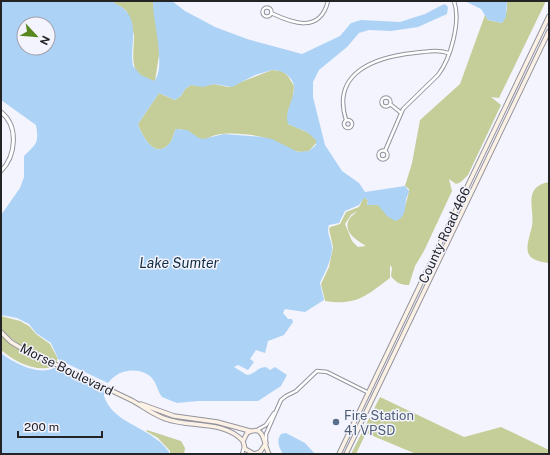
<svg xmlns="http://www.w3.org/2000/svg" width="550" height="455" viewBox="0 0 550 455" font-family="'Public Sans',sans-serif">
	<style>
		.green { fill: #c5ce98; fill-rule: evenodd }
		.water { fill: #acd2f5; fill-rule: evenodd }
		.pier { fill: #f4f4ff }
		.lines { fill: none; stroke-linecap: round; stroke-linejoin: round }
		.minor-casing { stroke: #94949e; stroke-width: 4.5 }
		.tertiary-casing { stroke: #94949e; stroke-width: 5 }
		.secondary-casing { stroke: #94949e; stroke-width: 5.5 }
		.minor { stroke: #fff; stroke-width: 2.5 }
		.tertiary { stroke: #fff; stroke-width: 3 }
		.secondary { stroke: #fcf1e5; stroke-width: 3.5 }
		.service-dot { fill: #5c6f8a; stroke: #f4f4ff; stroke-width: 1.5 }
		.labels { text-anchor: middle; stroke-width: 3; stroke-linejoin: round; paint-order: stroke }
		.street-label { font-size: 13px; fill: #242427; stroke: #f4f4ff }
		.service-label { font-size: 13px; fill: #4e5e75; stroke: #f4f4ff; text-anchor: start }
		.water-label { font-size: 14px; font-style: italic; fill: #102d44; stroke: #f4f4ff }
	</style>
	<rect width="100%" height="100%" fill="#f4f4ff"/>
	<path class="green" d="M112,1h41l7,48 -5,32c-28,-3 -21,-26 -21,-45 -1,-8 -4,-16 -7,-24 -3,-5 -11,-7 -15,-11z
		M507,1h39l-47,97 -8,-1 10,8 -33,70 -7,7 -5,2 -7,-5 3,12 -28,60 -9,15 -6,19c-8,0 -13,-2 -18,-9l1,-8 -2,-3v13c-24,18 -34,28 -65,23l-4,-17 8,-17 4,-20 -4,-18 1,-2 10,-3 6,-12 13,-5 5,-10 4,3 -1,5 7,-1 6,2 1,3 22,3c2,-4 6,-19 6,-23l-4,-3 7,-23 8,-43 40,-36 25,-69 3,5 14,3 5,-13zM357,211c-2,3 -6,5 -7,7 -9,14 8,23 16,28l-8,1 -6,-6 -7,-17 6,-9z
		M272,70l10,1 6,5 6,10 -1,12 -5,13v13l19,8 7,5 3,5 -8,9c-17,5 -31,-11 -47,-14 -13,-3 -33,-5 -46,-2 -5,1 -10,5 -15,4 -10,-2 -9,-9 -25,-10 -3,5 -3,11 -7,15 -14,16 -27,-8 -31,-20l21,-31 16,7 6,-4 4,-7 6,-4 14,1 9,-2 14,3z
		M549,182v81c-29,-3 -22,-16 -17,-37 3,-17 -10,-39 17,-44z
		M1,316l19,5 9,5 7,8 14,10 8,15 -2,4c-21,-9 -39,-18 -55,-33z
		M1,334l9,9 45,23 -1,1c-20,5 -39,-5 -53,-17z
		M380,397l84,40 37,-10 48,23v4h-133l-50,-21 -10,21h-5z
		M147,430l34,11 4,7 -1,6h-14v-3l-12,-13 -12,-7z"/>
	<path class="water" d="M1,1h111c4,4 10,5 13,9 15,15 4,38 8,56l8,9 13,6c13,-13 -2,-62 -1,-80h19l13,10 30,16 32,12 55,15 38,-18 11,-13 10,-3 39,2 25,-8 17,-9 3,-1 3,3 -1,7 -29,13 -27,4 -22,-1 -10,3 -12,14 -28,23 -6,12v15l12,48 17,26 17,12 6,9 40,-6 4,5c0,3 -3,6 -3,9 -1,8 0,18 -11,21l-8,-5 -9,-11h-11l1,-5 -4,-2 -5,7 -14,6 -6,12 -10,2c-3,7 2,14 3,22 0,13 -7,25 -12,36l4,17 -19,12 -20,-3 -2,4 5,6h4l1,3 -9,13 -16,6 -3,12 -9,-3 -6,9 4,3 -6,8 -10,-5 -4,2 13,8c8,-1 11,-8 19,-8l4,3 5,-3 12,8 -6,11 -23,15h-60l-21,2 -15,-6c-5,-6 -5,-15 -12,-21 -18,-13 -45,-2 -46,20 8,24 35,29 52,43 5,3 9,8 13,13l-1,2h-167v-101c14,11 45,27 59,10l-9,-20 -15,-10 -7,-9 -12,-6 -16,-3v-100l19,-27 4,-11v-21c13,-13 15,-13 12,-31l-35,-25zM24,24h24v24h-24zM272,70c6,0 9,1 14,4 20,15 -4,33 2,50l19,8 9,8v5l-7,6 -11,1 -26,-13 -10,-2 -38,-3 -21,5 -4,-1 -12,-8 -11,-1c-3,5 -3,11 -7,15 -14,16 -27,-8 -31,-20l21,-31 16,7 6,-4 4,-7 6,-4 12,2 11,-3 18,3 23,-12z
		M465,1h42l-1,16 -4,6 -14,-3 -7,-11z
		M286,433l19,10 10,11h-32c-4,-6 -7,-13 -2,-20z"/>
	<path class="pier" d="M57,359l53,25 -4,7 -53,-24 5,-4z"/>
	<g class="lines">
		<g class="minor-casing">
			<path id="minor" d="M262.5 12a4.5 4.5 0 1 1 9 0a4.5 4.5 0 1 1-9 0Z
				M271,13c21,10 49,21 57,-12
				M381.5 102a4.5 4.5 0 1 1 9 0a4.5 4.5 0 1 1-9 0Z
				M390,104l10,8
				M344 124a4 4 0 1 1 8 0a4 4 0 1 1-8 0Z
				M346,120c-15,-48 30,-63 68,-67 12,-1 23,-4 34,0
				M378.5 155a4.5 4.5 0 1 1 9 0a4.5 4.5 0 1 1-9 0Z
				M385,151l18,-42 35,-34c13,-17 23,-54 16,-74
				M257,430l9,-5 8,-12
				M266,441v-7l15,-34 5,-4 10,-5 21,-20 10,1 42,21
				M242,454l2,-7"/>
		</g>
		<g class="tertiary-casing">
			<path id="tertiary" d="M1,112c18,14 15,44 0,59"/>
		</g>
		<g class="secondary-casing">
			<path id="secondary" d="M1,332l10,10 15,9c36,16 70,32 105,49 12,6 22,15 35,19 24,9 58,1 77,22
				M141,404l33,12 43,6 33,9
				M266,443l-6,9 -6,2 -9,-5 -2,-8 4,-8c19,-10 16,12 22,21
				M339,454l210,-438
				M346,454l203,-423"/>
		</g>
		<use href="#minor" class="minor"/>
		<use href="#tertiary" class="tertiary"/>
		<use href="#secondary" class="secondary"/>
	</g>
	<circle class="service-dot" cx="336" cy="422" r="4"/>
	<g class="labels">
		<g class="street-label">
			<text transform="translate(444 235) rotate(-65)" y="5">County Road 466</text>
			<text transform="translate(67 369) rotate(26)" y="5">Morse Boulevard</text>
		</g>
		<g class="service-label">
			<text x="344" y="420">Fire Station<tspan x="344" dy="15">41 VPSD</tspan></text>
		</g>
		<g class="water-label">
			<text x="179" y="268">Lake Sumter</text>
		</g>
	</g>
	<rect width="550" height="455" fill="none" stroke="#242427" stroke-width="4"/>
	<g transform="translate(36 36) rotate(116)"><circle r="19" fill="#f4f4ff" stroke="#a1a1a9"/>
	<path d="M0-3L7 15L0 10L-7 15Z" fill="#56881f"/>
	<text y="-6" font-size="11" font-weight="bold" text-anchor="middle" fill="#242427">N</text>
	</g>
	<path d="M18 431v6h84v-6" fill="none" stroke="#242427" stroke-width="2"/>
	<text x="24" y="431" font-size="12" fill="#242427" stroke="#f4f4ff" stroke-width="3" paint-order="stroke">200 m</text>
</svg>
